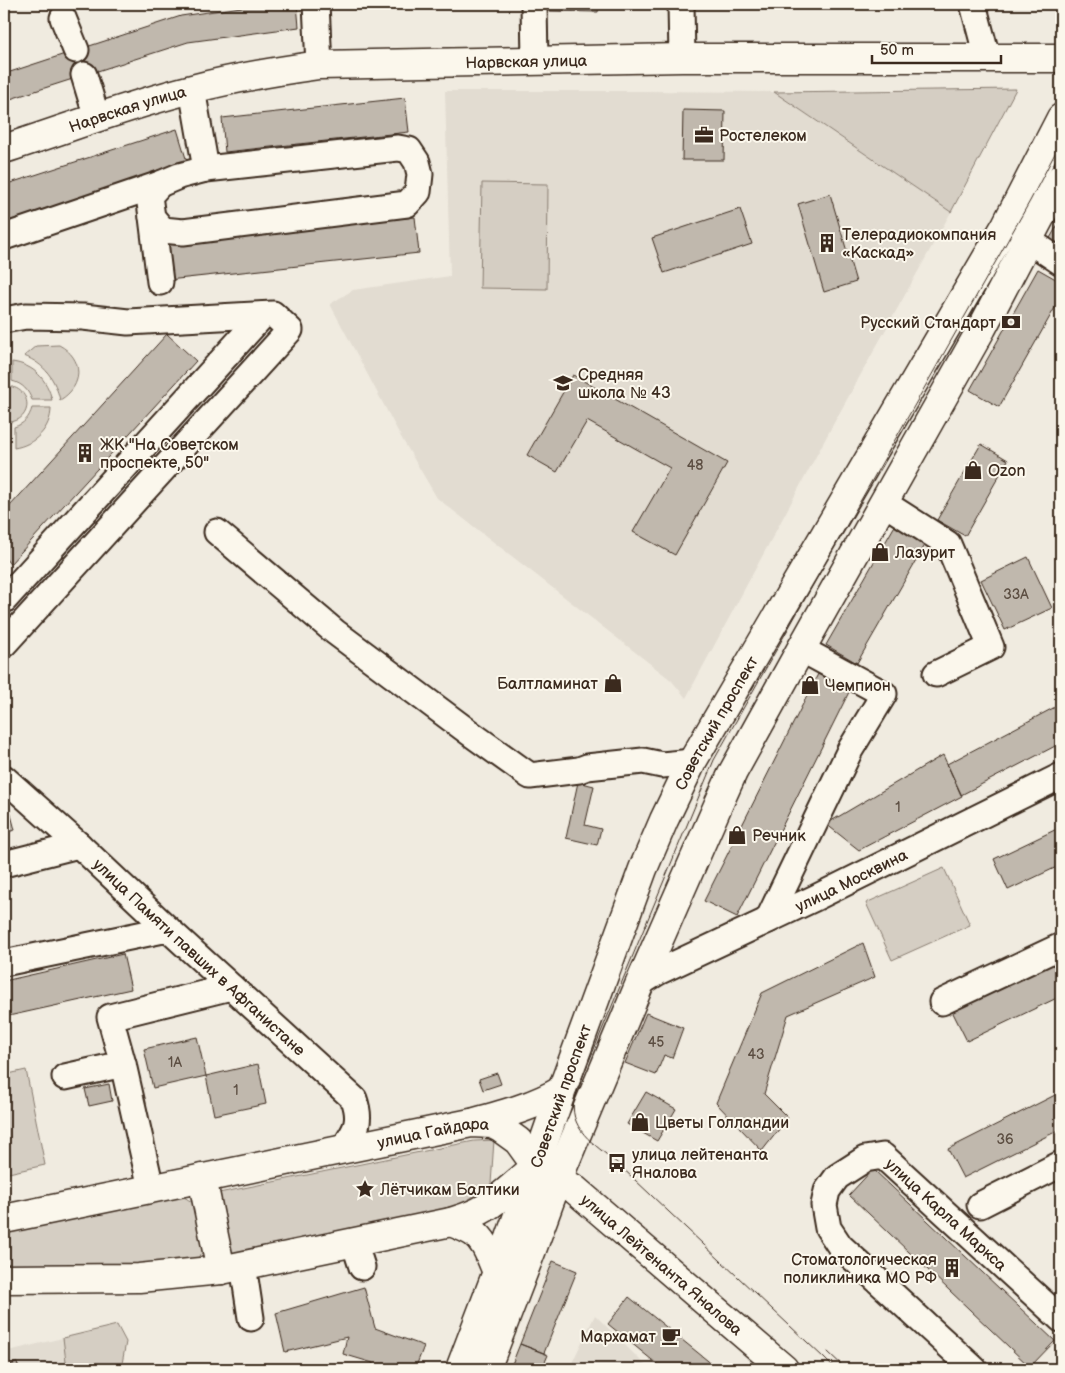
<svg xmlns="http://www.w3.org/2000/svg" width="1065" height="1373" viewBox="0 0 1065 1373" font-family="'Balsamiq Sans',sans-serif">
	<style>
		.built { fill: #e2dcd1 }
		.green { fill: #d5cec3; stroke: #887c70 }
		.building { fill: #c0b8ad; stroke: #3b2a1e }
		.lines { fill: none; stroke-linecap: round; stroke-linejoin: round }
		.minor-casing { stroke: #3b2a1e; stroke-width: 29 }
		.major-casing { stroke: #3b2a1e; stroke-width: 31 }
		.minor { stroke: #fbf7ec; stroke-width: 25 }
		.major { stroke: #fbf7ec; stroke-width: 28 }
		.tram { stroke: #3b2a1e; stroke-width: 1 }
		.labels { text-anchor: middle; stroke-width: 4; stroke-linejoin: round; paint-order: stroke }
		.number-label { font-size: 14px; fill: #5c4e42 }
		.street-label { font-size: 16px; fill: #3b2a1e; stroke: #fbf7ec }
		.poi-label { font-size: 16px; fill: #3b2a1e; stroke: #fbf7ec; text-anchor: start }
	</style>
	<rect width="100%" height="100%" fill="#f0ebe0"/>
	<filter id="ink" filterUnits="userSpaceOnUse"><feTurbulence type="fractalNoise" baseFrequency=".02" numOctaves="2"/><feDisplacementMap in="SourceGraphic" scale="10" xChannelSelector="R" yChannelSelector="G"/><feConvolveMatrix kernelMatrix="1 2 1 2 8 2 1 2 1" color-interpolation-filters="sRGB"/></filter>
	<g filter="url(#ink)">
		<path class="built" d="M445,91h195l134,1 177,120 -116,209 -149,277 -15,-18 -234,-182 -36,-61 -71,-133 23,-14 97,-14z
			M595,1315l54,54h-80z
			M117,1325l4,44h-117v-17z"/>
		<path class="green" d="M1016,89l-65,123 -177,-120z
			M482,183l66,1 -1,105 -67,-1z
			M59,345c25,13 25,41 1,55 -5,-21 -15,-36 -36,-44l12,-10z
			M12,362c22,3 35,17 40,38h-20c-4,-10 -9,-16 -20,-19z
			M7,386c28,2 26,39 -3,36v-35z
			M32,408h19c0,21 -17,37 -37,40v-21c10,-3 15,-9 18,-19z
			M944,868l26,57 -78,35 -26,-57z
			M26,1070l19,95 -41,9v-99z
			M494,1140l-3,44 -45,31 -218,41 -14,-62 260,-53z
			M181,1195l14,9 10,41 -2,7 -9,10 -190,7v-38z
			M117,1325l9,17 -5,27h-54l-4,-31z"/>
		<path class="building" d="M261,4h36l2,23 -111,15 -184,59v-27l177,-58z
			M547,4h52l-1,8 -51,-1z
			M405,98l4,34 -184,20 -3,-34z
			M683,110l42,1 -1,49h-42z
			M177,129l11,36 -184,59v-39z
			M830,194l26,88 -32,10 -26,-88z
			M740,209l12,35 -88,29 -12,-35z
			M415,217l4,36 -251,27 -4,-37z
			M1061,219v28l-12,-7z
			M1038,269l23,13v15l-62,110 -29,-17z
			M167,334l29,27 -186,203 -6,-7v-58l6,7z
			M573,375l154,88 -52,92 -42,-23 37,-64 -83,-47 -30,51 -30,-17z
			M981,444l27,16 -43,76 -28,-16z
			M897,522l31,18 -71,123 -31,-18z
			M1028,557l24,51 -47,22 -24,-50z
			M1061,668v75l-100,52 -14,-31 112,-59z
			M818,674l32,16 -113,227 -33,-16z
			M943,755l19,41 -103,54 -33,-26z
			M578,782l16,4 -9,39 16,4 -4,16 -31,-7z
			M4,796h2l9,34 -11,3z
			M1061,827v38l-53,25 -14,-31z
			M863,943l12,34 -87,38 -24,79 24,24 -26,33 -46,-48 46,-110z
			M123,954l8,35 -127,28v-36z
			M1061,954v42l-94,45 -17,-34z
			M646,1013l37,15 -11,30 -8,-3 -8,20 -31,-12z
			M197,1037l9,39 -53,12 -9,-39z
			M258,1064l8,40 -52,11 -8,-39z
			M497,1073l4,11 -18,6 -4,-11z
			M109,1084l3,17 -23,5 -4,-17z
			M646,1092l30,17 -19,32 -30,-17z
			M1061,1092v37l-98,49 -15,-29z
			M873,1169l182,172 -25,26 -181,-172z
			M553,1261l24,10 -33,82 -24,-9z
			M364,1287l11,41 49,18 -9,23h-44l2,-6 -30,-9 4,-17 -62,15 -9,-39z
			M629,1297l89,72h-55l-55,-45z
			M520,1344l28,11 -6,14h-32z
			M17,1363l2,6h-15v-3z"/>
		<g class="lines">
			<g class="minor-casing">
				<g id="minor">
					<path d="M316,4l3,61"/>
					<path d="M534,4l1,57"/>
					<path d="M681,4l1,54"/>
					<path d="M973,4l14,53"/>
					<path d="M63,18l13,32"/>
					<path d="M84,75l13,43"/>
					<path d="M192,89l14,80"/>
					<path d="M398,148l11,2 8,12 3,12 -2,18 -11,12 -224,28 -20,-2 -11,-13 -3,-21 11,-12 19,-8 27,-7z"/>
					<path d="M152,217l8,65"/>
					<path d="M4,237l156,-53"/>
					<path d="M1028,240l33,22"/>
					<path d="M4,320l22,-4 57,1 45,5 145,-8 17,16 -286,314"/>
					<path d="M884,503l64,41 43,103 -55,27"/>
					<path d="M217,532l118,100 135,101 60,43 49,-6 8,-3 56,-6 19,4 30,-3"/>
					<path d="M4,600l259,-285"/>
					<path id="s1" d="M4,778l75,67 89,84 186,170c8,23 2,31 -11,50"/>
					<path d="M4,864l75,-19"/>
					<path d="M768,920l82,-170 34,-56 -83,-45"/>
					<path d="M4,963l164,-34"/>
					<path id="s2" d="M640,983l18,-11 157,-74 246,-122"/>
					<path d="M942,1002l119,-56"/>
					<path d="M123,1064l-13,-47 121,-30"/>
					<path d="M65,1077l58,-13 28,124"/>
					<path d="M980,1205l81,-41"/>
					<path d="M354,1242l8,25"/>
					<path d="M243,1265l8,53"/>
					<path id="s3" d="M974,1369l-134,-123 -12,-18 -4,-23 3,-14 10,-14 28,-18 18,-3 178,163"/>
				</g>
			</g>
			<g class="major-casing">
				<g id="major">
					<path id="s4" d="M4,149c62,-20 124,-44 188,-60 42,-11 84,-18 127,-24l363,-7h379"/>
					<path d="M475,1122c30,-8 60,-16 87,-32"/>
					<path d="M202,1178l19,92"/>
					<path id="s5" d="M4,1219l467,-96 21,1 8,4 18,13 18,25 37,22 211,181"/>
					<path d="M451,1222c7,3 15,6 22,10 13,9 18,27 24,40"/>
					<path d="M4,1279l135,-1 82,-8 230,-48c12,-4 23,-7 34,-14 18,-12 34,-27 50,-41"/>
					<path id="s6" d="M460,1369l50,-131 52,-148 81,-221 21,-49 28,-58 314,-537 55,-107"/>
					<path d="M486,1369l47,-122 25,-68 82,-196 79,-180 14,-31 68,-123 181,-321 79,-150"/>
				</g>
			</g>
			<use href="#minor" class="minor"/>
			<use href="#major" class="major"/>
			<path class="tram" d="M828,1352l18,17
				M835,1369l-11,-11 -207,-195c-22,-19 -51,-34 -42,-68l139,-335 316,-559 31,-59"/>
		</g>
	</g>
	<defs>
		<g id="office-bare" transform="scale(1.5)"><path d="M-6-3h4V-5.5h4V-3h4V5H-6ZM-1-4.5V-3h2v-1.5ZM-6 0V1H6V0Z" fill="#3b2a1e" stroke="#fbf7ec" stroke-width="2.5" paint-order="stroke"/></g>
		<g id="building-bare" transform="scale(1.5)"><path d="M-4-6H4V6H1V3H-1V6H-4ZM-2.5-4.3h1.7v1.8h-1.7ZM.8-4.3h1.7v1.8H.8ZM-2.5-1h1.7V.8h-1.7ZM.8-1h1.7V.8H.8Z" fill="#3b2a1e" stroke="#fbf7ec" stroke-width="2.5" paint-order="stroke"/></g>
		<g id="bank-bare" transform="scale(1.5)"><path d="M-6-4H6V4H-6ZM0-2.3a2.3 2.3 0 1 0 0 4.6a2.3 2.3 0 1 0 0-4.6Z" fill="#3b2a1e" stroke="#fbf7ec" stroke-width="2.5" paint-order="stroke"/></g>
		<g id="school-bare" transform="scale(1.5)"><path d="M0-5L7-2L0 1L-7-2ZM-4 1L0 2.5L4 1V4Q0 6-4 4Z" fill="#3b2a1e" stroke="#fbf7ec" stroke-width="2.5" paint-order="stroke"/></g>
		<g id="shop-bare" transform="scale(1.5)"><path d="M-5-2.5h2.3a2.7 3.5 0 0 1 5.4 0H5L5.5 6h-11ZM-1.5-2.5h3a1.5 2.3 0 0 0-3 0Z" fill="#3b2a1e" stroke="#fbf7ec" stroke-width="2.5" paint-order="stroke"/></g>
		<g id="bus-bare" transform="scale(1.5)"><path d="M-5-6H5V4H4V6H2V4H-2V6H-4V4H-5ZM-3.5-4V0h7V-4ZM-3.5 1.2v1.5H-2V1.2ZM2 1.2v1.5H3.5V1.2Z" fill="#3b2a1e" stroke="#fbf7ec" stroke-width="2.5" paint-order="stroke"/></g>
		<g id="sight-bare" transform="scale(1.5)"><path d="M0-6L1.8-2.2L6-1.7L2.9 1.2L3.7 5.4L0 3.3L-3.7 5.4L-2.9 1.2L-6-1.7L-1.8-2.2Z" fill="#3b2a1e" stroke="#fbf7ec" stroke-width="2.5" paint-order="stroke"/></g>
		<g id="cafe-bare" transform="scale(1.5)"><path d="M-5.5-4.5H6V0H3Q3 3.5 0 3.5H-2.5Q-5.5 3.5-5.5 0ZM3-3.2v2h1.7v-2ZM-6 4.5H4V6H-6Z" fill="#3b2a1e" stroke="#fbf7ec" stroke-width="2.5" paint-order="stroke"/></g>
	</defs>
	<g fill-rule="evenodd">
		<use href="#office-bare" x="704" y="135"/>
		<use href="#building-bare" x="827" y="243"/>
		<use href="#bank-bare" x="1011" y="322"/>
		<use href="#school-bare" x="563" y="383"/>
		<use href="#building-bare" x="85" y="453"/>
		<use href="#shop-bare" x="973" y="470"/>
		<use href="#shop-bare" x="880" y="552"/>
		<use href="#shop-bare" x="613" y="683"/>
		<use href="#shop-bare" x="810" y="685"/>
		<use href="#shop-bare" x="737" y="835"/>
		<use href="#shop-bare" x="640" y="1122"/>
		<use href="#bus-bare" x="617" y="1163"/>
		<use href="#sight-bare" x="365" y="1189"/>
		<use href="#building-bare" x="952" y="1268"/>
		<use href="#cafe-bare" x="671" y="1336"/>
	</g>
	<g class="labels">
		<g class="number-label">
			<text x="695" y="470">48</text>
			<text x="1016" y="599">33А</text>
			<text x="898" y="812">1</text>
			<text x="656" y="1047">45</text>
			<text x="756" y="1059">43</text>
			<text x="175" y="1067">1А</text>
			<text x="236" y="1095">1</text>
			<text x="1005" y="1144">36</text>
		</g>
		<g class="street-label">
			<text dy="6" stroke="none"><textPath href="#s4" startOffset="534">Нарвская улица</textPath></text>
			<text dy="6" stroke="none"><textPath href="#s4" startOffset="130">Нарвская улица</textPath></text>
			<text dy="6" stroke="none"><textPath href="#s6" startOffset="696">Советский проспект</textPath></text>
			<text dy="6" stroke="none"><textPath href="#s2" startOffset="235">улица Москвина</textPath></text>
			<text dy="6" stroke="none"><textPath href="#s1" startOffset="265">улица Памяти павших в Афганистане</textPath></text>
			<text dy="6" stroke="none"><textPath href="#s6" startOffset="291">Советский проспект</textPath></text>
			<text dy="6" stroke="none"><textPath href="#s5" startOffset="438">улица Гайдара</textPath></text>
			<text dy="6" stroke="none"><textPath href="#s3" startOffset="396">улица Карла Маркса</textPath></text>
			<text dy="6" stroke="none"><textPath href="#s5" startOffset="720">улица Лейтенанта Яналова</textPath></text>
		</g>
		<g class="poi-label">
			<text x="719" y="141">Ростелеком</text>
			<text x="842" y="240">Телерадиокомпания<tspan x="842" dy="18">«Каскад»</tspan></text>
			<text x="996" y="328" text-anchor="end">Русский Стандарт</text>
			<text x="578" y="380">Средняя<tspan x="578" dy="18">школа № 43</tspan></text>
			<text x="100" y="450">ЖК "На Советском<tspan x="100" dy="18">проспекте, 50"</tspan></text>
			<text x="988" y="476">Ozon</text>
			<text x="895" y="558">Лазурит</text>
			<text x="598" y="689" text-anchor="end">Балтламинат</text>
			<text x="825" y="691">Чемпион</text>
			<text x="752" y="841">Речник</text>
			<text x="655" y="1128">Цветы Голландии</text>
			<text x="632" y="1160">улица лейтенанта<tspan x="632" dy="18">Яналова</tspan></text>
			<text x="380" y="1195">Лётчикам Балтики</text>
			<text x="937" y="1265" text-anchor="end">Стоматологическая<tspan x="937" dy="18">поликлиника МО РФ</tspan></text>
			<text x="656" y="1342" text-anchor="end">Мархамат</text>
		</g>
	</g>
	<rect width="1065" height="1373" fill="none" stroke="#fbf7ec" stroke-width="20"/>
	<rect x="10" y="10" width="1045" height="1353" fill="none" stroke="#3b2a1e" stroke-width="2" filter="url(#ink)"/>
	<path d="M872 55v8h129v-8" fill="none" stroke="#3b2a1e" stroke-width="2.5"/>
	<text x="880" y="55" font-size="15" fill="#3b2a1e" stroke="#fbf7ec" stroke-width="4" paint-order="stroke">50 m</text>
</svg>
